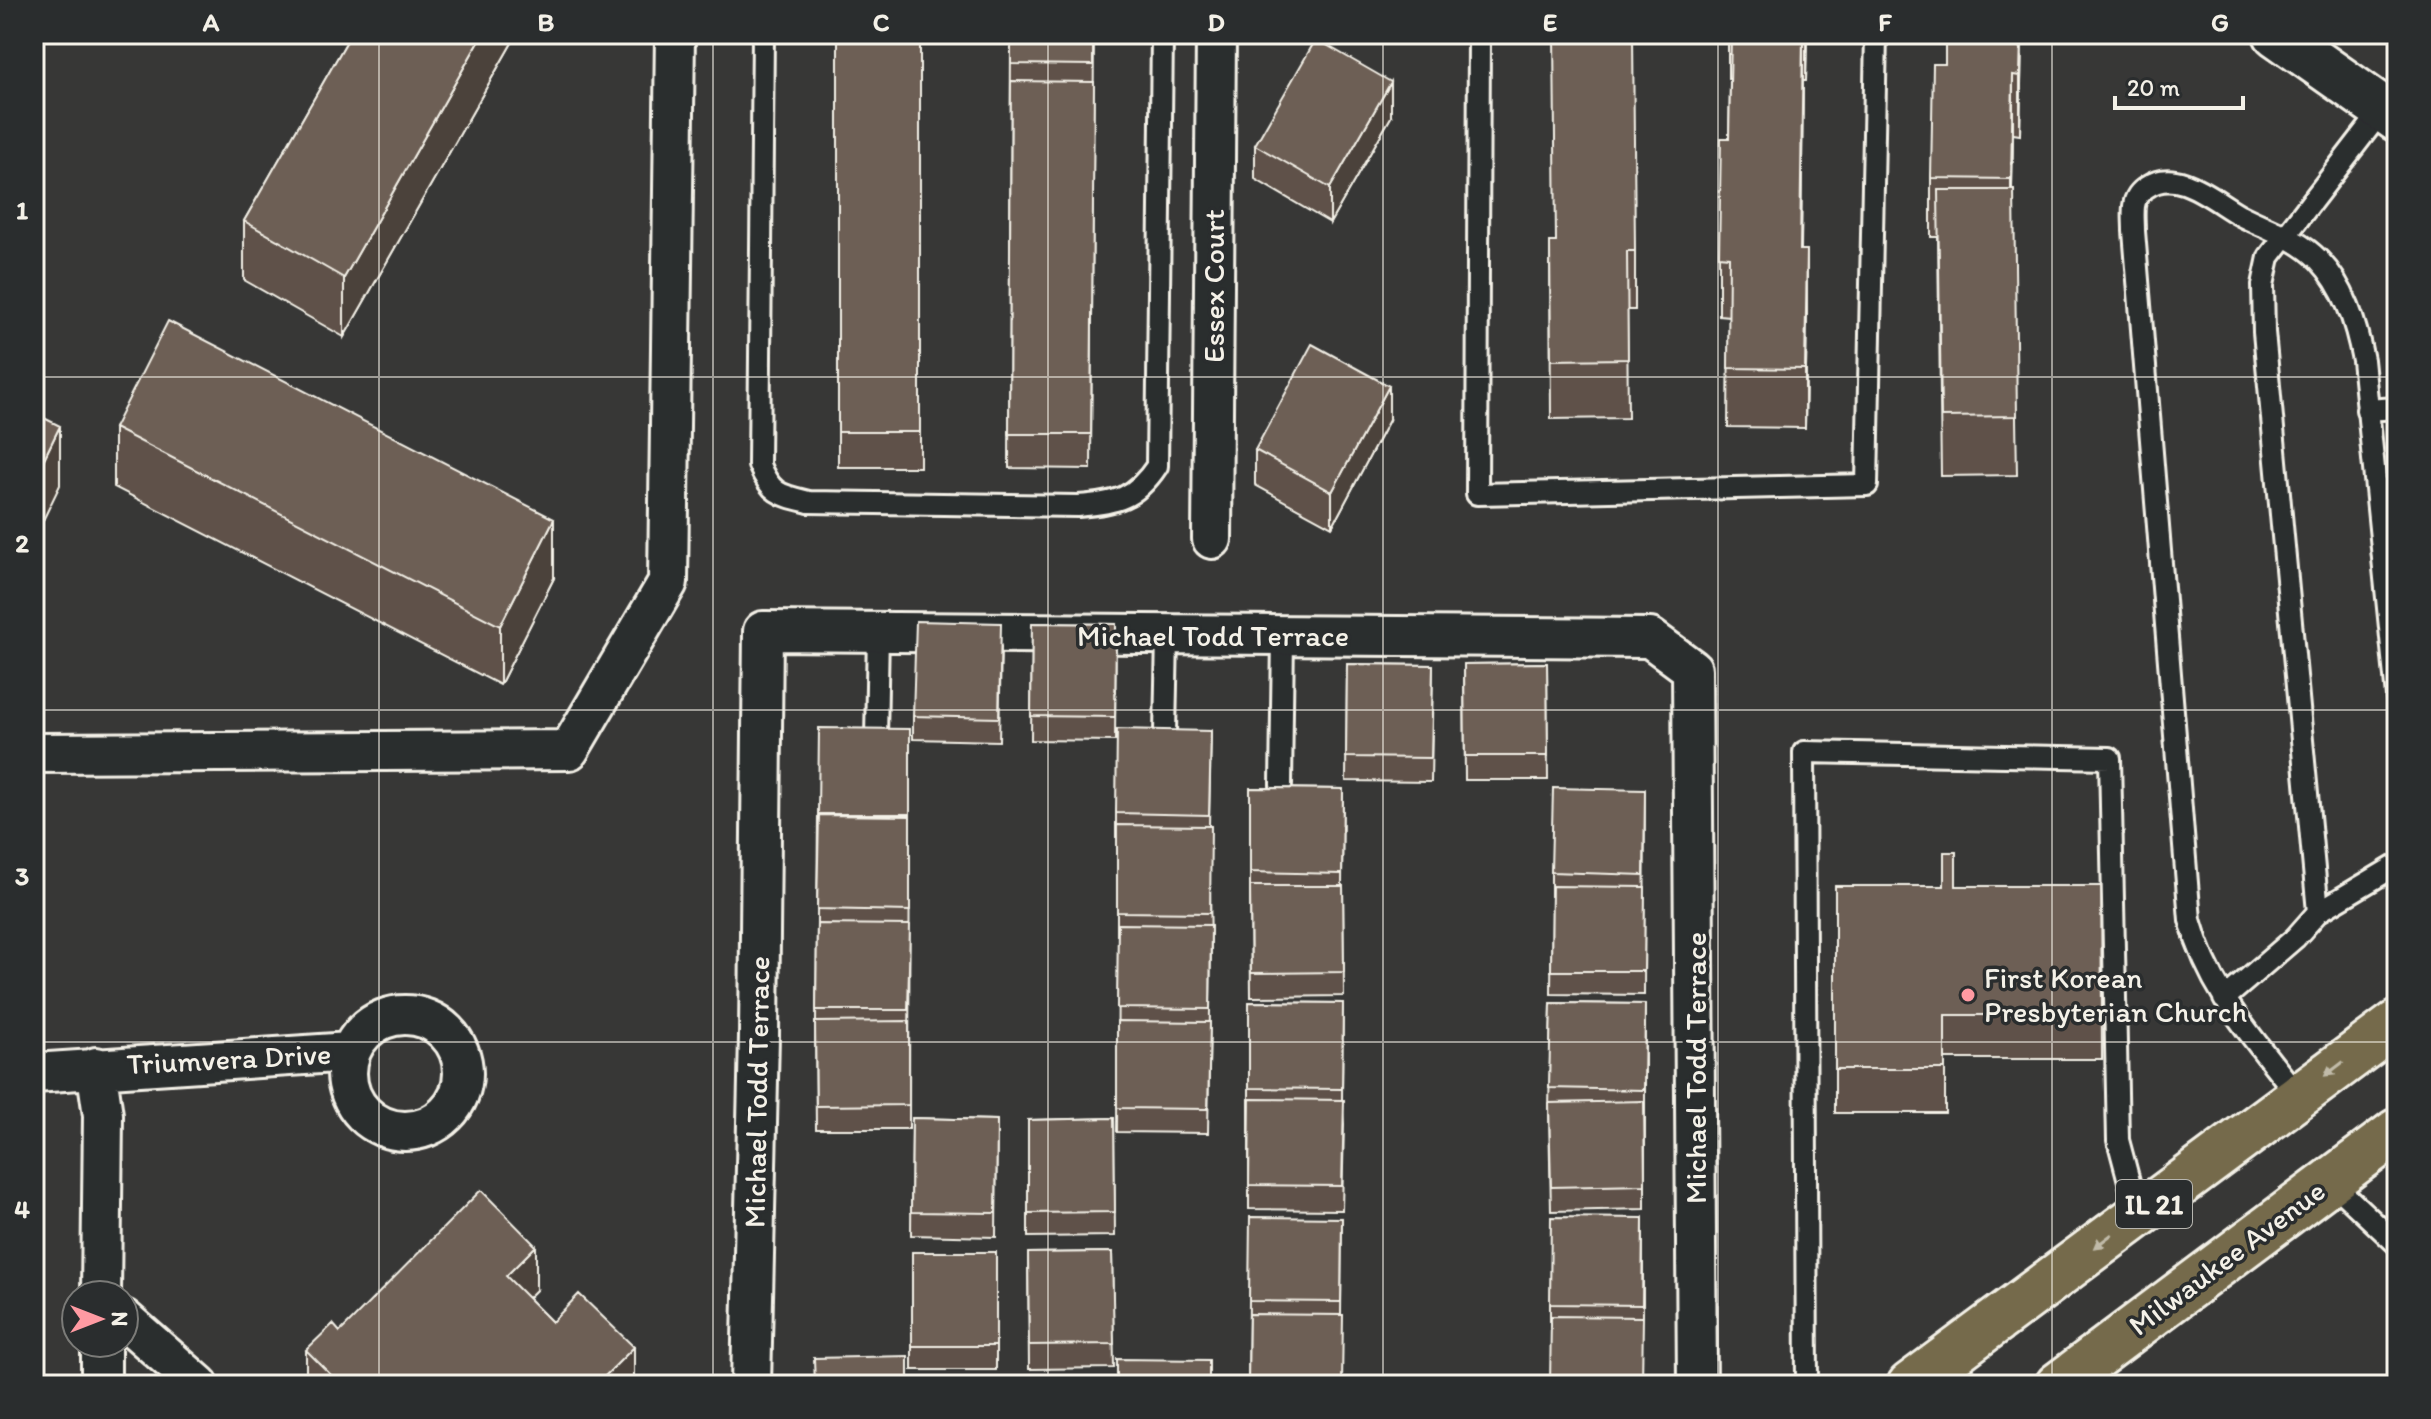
<svg xmlns="http://www.w3.org/2000/svg" width="2431" height="1419" viewBox="0 0 2431 1419" font-family="Itim,sans-serif">
	<style>
		.lines { fill: none; stroke-linecap: round; stroke-linejoin: round }
		.service-casing { stroke: #f4f1e8; stroke-width: 26 }
		.minor-casing { stroke: #f4f1e8; stroke-width: 44 }
		.secondary-casing { stroke: #f4f1e8; stroke-width: 50 }
		.primary-casing { stroke: #f4f1e8; stroke-width: 50 }
		.service { stroke: #2a2d2e; stroke-width: 20 }
		.minor { stroke: #2a2d2e; stroke-width: 38 }
		.secondary { stroke: #2a2d2e; stroke-width: 44 }
		.primary { stroke: #746b4b; stroke-width: 44 }
		.wall { fill: #5e5148; stroke: #f4f1e8; stroke-width: 2 }
		.shaded-wall { fill: #4c423b; stroke: #f4f1e8; stroke-width: 2 }
		.building { fill: #6d5e54; stroke: #f4f1e8; stroke-width: 2 }
		.oneway { fill: #c1bba9 }
		.grid { fill: none; stroke: #f4f1e8; stroke-width: 2; stroke-opacity: 0.55 }
		.poi-dot { fill: #ff9aa2; stroke: #2a2d2e; stroke-width: 3 }
		.labels { text-anchor: middle; stroke-width: 7; stroke-linejoin: round; paint-order: stroke }
		.shield { fill: #2a2d2e; stroke: #b7b6b0; stroke-width: 2 }
		.shield-label { font-size: 28px; font-weight: bold; fill: #f4f1e8 }
		.street-label { font-size: 30px; fill: #f4f1e8; stroke: #2a2d2e }
		.poi-label { font-size: 30px; fill: #f4f1e8; stroke: #2a2d2e; text-anchor: start }
		.neatline { fill: none; stroke: #f4f1e8; stroke-width: 3 }
		.grid-label { font-size: 26px; text-anchor: middle; font-weight: bold; fill: #f4f1e8 }
	</style>
	<rect width="100%" height="100%" fill="#373736"/>
	<filter id="ink" filterUnits="userSpaceOnUse"><feTurbulence type="fractalNoise" baseFrequency=".0125" numOctaves="2"/><feDisplacementMap in="SourceGraphic" scale="16" xChannelSelector="R" yChannelSelector="G"/><feConvolveMatrix kernelMatrix="1 2 1 2 8 2 1 2 1" color-interpolation-filters="sRGB"/></filter>
	<g filter="url(#ink)">
		<g class="lines">
			<g class="service-casing">
				<path id="service" d="M763,34l-4,431c12,29 21,30 50,37l269,4c38,-3 57,-7 79,-40l5,-432
					M1479,34l-2,460 390,-9 9,-451
					M2383,109l-114,148 -6,28 1,47 54,580 79,-47
					M2367,410l30,-2
					M1165,733l2,-97
					M876,738l2,-106
					M1281,785l2,-149
					M2224,999l71,-61 23,-26
					M2298,1096c-45,-59 -88,-103 -108,-176l-56,-689c0,-8 -1,-17 0,-25 1,-8 6,-15 13,-19 30,-21 66,13 93,28 27,14 58,23 79,45 26,27 37,64 44,100l34,337
					M2330,1181l67,63
					M1807,1385l-3,-633 306,6 8,382 20,75"/>
			</g>
			<g class="minor-casing">
				<path id="minor" d="M1212,539l4,-505
					M34,753l535,-3 99,-168 7,-548
					M347 1073a58 58 0 1 1 116 0a58 58 0 1 1-116 0Z
					M96,1067l7,48 -2,180
					M34,1073l316,-21
					M124,1319l75,66
					M101,1343v42
					M751,1385l8,-349 4,-405 887,7 42,31 5,716"/>
			</g>
			<g class="secondary-casing">
				<path id="secondary" d="M2276,34l121,85"/>
			</g>
			<g class="primary-casing">
				<path id="primary" d="M1910,1385l487,-362
					M2058,1385l339,-254"/>
			</g>
			<use href="#service" class="service"/>
			<use href="#minor" class="minor"/>
			<use href="#secondary" class="secondary"/>
			<use href="#primary" class="primary"/>
		</g>
		<path class="wall" d="M351,34h166l-173,303 -100,-57v-59z
			M838,34h82v433h-82z
			M1011,34h83l-3,435 -82,-1z
			M1728,34h79l-1,47h-3l-2,169 6,59 -2,119 -77,-1 1,-111 -10,-1v-59l10,-118 1,-59h-2z
			M2022,34l-2,101 -7,-1 -1,56 5,285 -76,1 -3,-239h-7v-59l14,-114z
			M1391,117l-61,106 -75,-44v-34z
			M1550,242l85,9v59h-8l1,108 -77,1z
			M1389,420l-57,107 -77,-42v-35z
			M114,428l440,150 -54,107 -386,-198z
			M1032,623l84,1 -1,117 -84,-1z
			M1001,647l-2,94 -86,-2v-23z
			M1547,663l1,117h-83l-1,-116z
			M1347,664l86,1 -2,117 -85,-1z
			M910,729l-1,400h-93l-1,-107h1l2,-208z
			M1211,731l-2,95 2,123 -3,184 -91,-1 1,-197h-1v-98h-1v-24z
			M1250,788l93,1 -1,97h1l1,110 -93,1 -1,-101z
			M1645,790l-1,205 -93,-1 1,-98h-1v-24z
			M1835,886h266l1,173h-157v54h-110z
			M1249,1002l94,1 -1,97 2,24 -2,86 -93,-1z
			M1551,1003l94,1v205l-94,2 -2,-99z
			M912,1118l85,2 -1,117 -85,-2z
			M1114,1118l1,118 -87,1v-117z
			M1342,1218l-1,97 -93,70 1,-84z
			M1643,1218v99l-93,11v-24z
			M912,1252h84v118h-84z
			M1112,1252l2,116 -85,1 -1,-116z
			M536,1290l-8,8 24,24 82,63h-328v-35l34,-18z"/>
		<path class="shaded-wall" d="M483,34h34l-173,303v-59z
			M1803,34v54l-3,221v-59z
			M1806,34h1l-1,47z
			M2021,34h1l-2,101v-59z
			M2013,75v59l-2,104v-59z
			M1391,82v35l-61,106v-35z
			M1807,250v59l-2,119v-59z
			M1389,386v34l-57,107v-35z
			M60,426v59l-26,54v-60z
			M554,519v59l-54,107v-59z
			M536,1246v44l-30,30v-44z
			M634,1347v38h-38z"/>
		<path class="building" d="M351,34h132l-139,244 -100,-57z
			M838,34h82v398h-82z
			M1011,34h82v31l-82,-1z
			M1554,34h79l2,217h-8l1,108 -77,1 -1,-118h6z
			M1731,34h72l-3,216h7l-2,119 -77,-1 1,-111 -10,-1 2,-118h8z
			M1945,34h76l-1,42 -7,-1 -2,104 -80,-1 2,-114h12z
			M1316,39l75,43 -61,106 -75,-43z
			M1011,81l83,1 -3,352h-82z
			M1938,190h76l3,226 -76,1z
			M168,321l386,198 -54,107 -386,-198z
			M1312,344l77,42 -57,106 -77,-42z
			M34,413l26,13 -26,53z
			M916,621l85,2 -2,95 -86,-2z
			M1032,623l84,1 -1,93 -84,-1z
			M1547,663l1,93h-83l-1,-92z
			M1347,664l86,1 -2,93 -85,-1z
			M819,728l91,1v85h-92z
			M1117,729l94,2 -2,84 -93,-2z
			M1250,788l93,1 -1,85 -92,-2z
			M1553,788l92,2 -1,85 -93,-3z
			M819,815l91,1v95l-93,-2z
			M1117,825l94,1 -1,87 -93,-1z
			M1944,852h12v34h145l1,129h-157v54h-110v-183h109z
			M1250,886h93l1,86 -93,1z
			M1552,886l93,1 -1,84h-93z
			M817,924l93,1 -2,85h-92z
			M1118,924l93,1 -1,84 -93,-1z
			M1249,1002l94,1 -1,86 -93,-1z
			M1551,1003l94,1 -1,86 -95,-2z
			M909,1021v84l-93,1 -1,-84z
			M1117,1021l93,1 -2,87 -91,-1z
			M1250,1099l94,1 -2,86 -93,-1z
			M1644,1101l1,84 -94,2 -2,-84z
			M912,1118l85,2 -1,93 -85,-1z
			M1114,1118l1,94 -87,1v-93z
			M481,1190l55,56 -30,30 46,46 27,-28 55,53 -38,38h-255l-35,-35 27,-26 7,8z
			M1250,1217l92,1 -1,84 -92,-1z
			M1551,1217l92,1 -1,87 -92,-1z
			M912,1252h84v94h-84z
			M1112,1252l2,92 -85,1 -1,-92z
			M1249,1314l94,1 -1,70h-94z
			M1551,1316l92,1 -1,68h-92z
			M908,1356v29h-93l-1,-27z
			M1117,1359l92,1v25h-92z"/>
		<defs><path id="oneway-solid" d="M-6-.8H1V-3.2L6.5 0L1 3.2V.8H-6Z" transform="scale(2)"/></defs>
		<g class="oneway">
			<use href="#oneway-solid" transform="translate(2334 1069) rotate(143)"/>
			<use href="#oneway-solid" transform="translate(2103 1241) rotate(143)"/>
		</g>
	</g>
	<path class="grid" d="M379,34v1351M713,34v1351M1048,34v1351M1383,34v1351M1718,34v1351M2052,34v1351M34,377h2363M34,710h2363M34,1042h2363"/>
	<circle class="poi-dot" cx="1968" cy="995" r="8"/>
	<g class="labels">
		<rect class="shield" x="2116" y="1180" width="76" height="48" rx="6"/>
		<g class="shield-label">
			<text x="2154" y="1214">IL 21</text>
		</g>
		<g class="street-label">
			<text transform="translate(1214 286) rotate(-90)" y="10">Essex Court</text>
			<text x="1213" y="646">Michael Todd Terrace</text>
			<text transform="translate(229 1059) rotate(-3)" y="10">Triumvera Drive</text>
			<text transform="translate(1696 1068) rotate(-90)" y="10">Michael Todd Terrace</text>
			<text transform="translate(757 1092) rotate(-89)" y="10">Michael Todd Terrace</text>
			<text transform="translate(2227 1258) rotate(-37)" y="10">Milwaukee Avenue</text>
		</g>
		<g class="poi-label">
			<text x="1984" y="988">First Korean<tspan x="1984" dy="34">Presbyterian Church</tspan></text>
		</g>
	</g>
	<rect width="2431" height="1419" fill="none" stroke="#2a2d2e" stroke-width="88"/>
	<g transform="translate(100 1319) rotate(90)"><circle r="38" fill="#2a2d2e" stroke="#7b7b78" stroke-width="2"/>
	<path d="M0-6L14 30L0 20L-14 30Z" fill="#ff9aa2"/>
	<text y="-12" font-size="22" font-weight="bold" text-anchor="middle" fill="#f4f1e8">N</text>
	</g>
	<path d="M2115 96v12h128v-12" fill="none" stroke="#f4f1e8" stroke-width="4"/>
	<text x="2127" y="96" font-size="24" fill="#f4f1e8" stroke="#2a2d2e" stroke-width="6" paint-order="stroke">20 m</text>
	<rect x="44" y="44" width="2343" height="1331" class="neatline"/>
	<g class="grid-label">
		<text x="211" y="31">A</text>
		<text x="546" y="31">B</text>
		<text x="881" y="31">C</text>
		<text x="1216" y="31">D</text>
		<text x="1550" y="31">E</text>
		<text x="1885" y="31">F</text>
		<text x="2220" y="31">G</text>
		<text x="22" y="219">1</text>
		<text x="22" y="552">2</text>
		<text x="22" y="885">3</text>
		<text x="22" y="1218">4</text>
	</g>
</svg>
